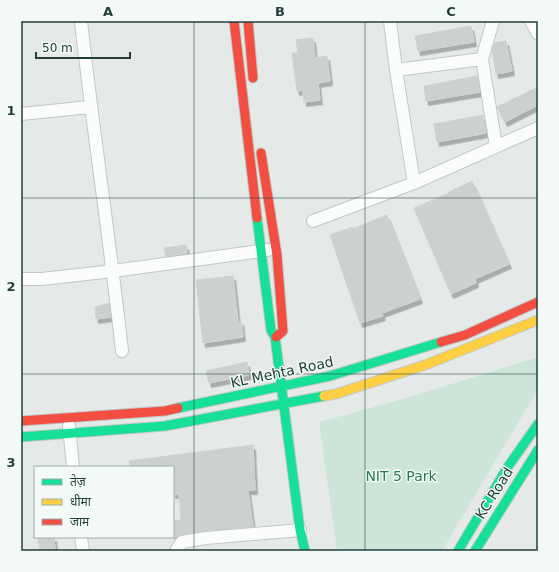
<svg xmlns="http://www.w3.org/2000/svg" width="559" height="572" viewBox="0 0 559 572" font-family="'DejaVu Sans','Noto Sans Devanagari',sans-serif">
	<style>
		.green { fill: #cde4d8 }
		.building { fill: #ccd1d0; stroke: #cdd3d2; filter: url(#shadow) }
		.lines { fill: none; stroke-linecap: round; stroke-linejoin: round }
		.street-casing { stroke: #c2c7c6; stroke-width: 14 }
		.fast-casing { stroke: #c0c8c6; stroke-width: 11 }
		.slow-casing { stroke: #c0c8c6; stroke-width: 11 }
		.jam-casing { stroke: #c0c8c6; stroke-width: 11 }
		.street { stroke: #fbfcfc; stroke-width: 12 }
		.fast { stroke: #16e098; stroke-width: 9 }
		.slow { stroke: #ffcf43; stroke-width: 9 }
		.jam { stroke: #f24e42; stroke-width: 9 }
		.grid { fill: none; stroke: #20403c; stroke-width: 1; stroke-opacity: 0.55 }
		.labels { text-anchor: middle; stroke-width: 3; stroke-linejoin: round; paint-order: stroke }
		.street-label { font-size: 14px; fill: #20403c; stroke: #f3f9f7 }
		.park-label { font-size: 14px; fill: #277a54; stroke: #f3f9f7 }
		.neatline { fill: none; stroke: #20403c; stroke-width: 1.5 }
		.grid-label { font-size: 13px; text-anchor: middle; font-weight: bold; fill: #20403c }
	</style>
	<defs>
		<filter id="shadow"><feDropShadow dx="2.5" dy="4.5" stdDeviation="0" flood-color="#0004"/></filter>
	</defs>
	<rect width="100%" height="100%" fill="#e5eae9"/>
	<path class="green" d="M538,357v32l-96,162h-105l-18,-129 91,-25z"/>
	<path class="building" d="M471,26l3,16 -56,9 -3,-15z
		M313,38l2,20 12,-2 3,25 -12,2 2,17 -16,2 -1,-12 -6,1 -5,-38h6l-2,-13z
		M506,41l6,30 -16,3 -4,-24 2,-7z
		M477,76l3,16 -54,9 -2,-15z
		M538,87v18l-33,17 -8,-15z
		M483,115l3,18 -49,9 -3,-18z
		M472,181l37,83 -34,15 1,4 -25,11 -37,-86 35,-15v-1z
		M387,215l33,84 -38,14 1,3 -23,7 -30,-88 23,-8v2z
		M186,245l1,8 -21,3 -2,-8z
		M233,276l5,46 3,-1 2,16 -40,6 -7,-63z
		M109,303l2,14 -15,2 -1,-12z
		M247,362l2,13 -40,8 -3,-12z
		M253,445l2,45h-7l5,37 -48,4 -32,6v-16l8,-1 -2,-26h-6v-27h-43l-1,-6z
		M38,537h16l1,14h-15z"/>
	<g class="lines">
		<g class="street-casing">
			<path id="street" d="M81,21c12,110 29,220 41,330
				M390,21l6,49 18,113
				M531,21l7,13
				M482,59l14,87
				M396,70l86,-11 11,-38
				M21,114l69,-7
				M313,221l101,-38 124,-55
				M21,279h21l71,-8 155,-21
				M69,426l4,41
				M81,537l2,14
				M177,551v-2l5,-7 24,-4 94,-8"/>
		</g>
		<g class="fast-casing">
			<path id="fast" d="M257,218l14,112 4,7 25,193 5,21
				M178,408l152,-32 111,-34
				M21,437l144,-11 159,-30
				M458,551l49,-83 31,-44
				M475,551l63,-101"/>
		</g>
		<g class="slow-casing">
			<path id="slow" d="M324,396l12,-2 89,-29 113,-45"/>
		</g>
		<g class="jam-casing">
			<path id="jam" d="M234,21l23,197
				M248,21l5,57
				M261,153l16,102 6,76 -7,6
				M441,342l24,-7 73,-33
				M21,421l144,-10 13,-3"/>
		</g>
		<use href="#street" class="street"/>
		<use href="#fast" class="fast"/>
		<use href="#slow" class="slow"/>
		<use href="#jam" class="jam"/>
	</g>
	<path class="grid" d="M194,21v530M365,21v530M21,198h517M21,374h517"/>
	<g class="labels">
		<g class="street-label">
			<text transform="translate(282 372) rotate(-12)" y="5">KL Mehta Road</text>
			<text transform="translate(494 493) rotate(-58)" y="5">KC Road</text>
		</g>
		<g class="park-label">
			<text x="401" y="481">NIT 5 Park</text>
		</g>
	</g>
	<rect width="559" height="572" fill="none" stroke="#f3f9f7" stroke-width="44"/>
	<rect x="34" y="466" width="140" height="72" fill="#f3f9f7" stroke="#9fafac"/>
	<rect x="42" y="479" width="20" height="6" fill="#16e098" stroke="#9fafac"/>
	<text x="70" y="486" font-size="12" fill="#20403c">तेज़</text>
	<rect x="42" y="499" width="20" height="6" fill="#ffcf43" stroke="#9fafac"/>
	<text x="70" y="506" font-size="12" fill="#20403c">धीमा</text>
	<rect x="42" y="519" width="20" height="6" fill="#f24e42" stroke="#9fafac"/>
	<text x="70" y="526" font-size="12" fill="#20403c">जाम</text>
	<path d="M36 52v6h94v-6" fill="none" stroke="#20403c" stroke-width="2"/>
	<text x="42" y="52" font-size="12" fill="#20403c" stroke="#f3f9f7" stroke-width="3" paint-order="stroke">50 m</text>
	<rect x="22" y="22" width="515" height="528" class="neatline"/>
	<g class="grid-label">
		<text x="108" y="16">A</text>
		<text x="280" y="16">B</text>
		<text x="451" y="16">C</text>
		<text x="11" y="115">1</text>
		<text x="11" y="291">2</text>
		<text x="11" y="467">3</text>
	</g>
</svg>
